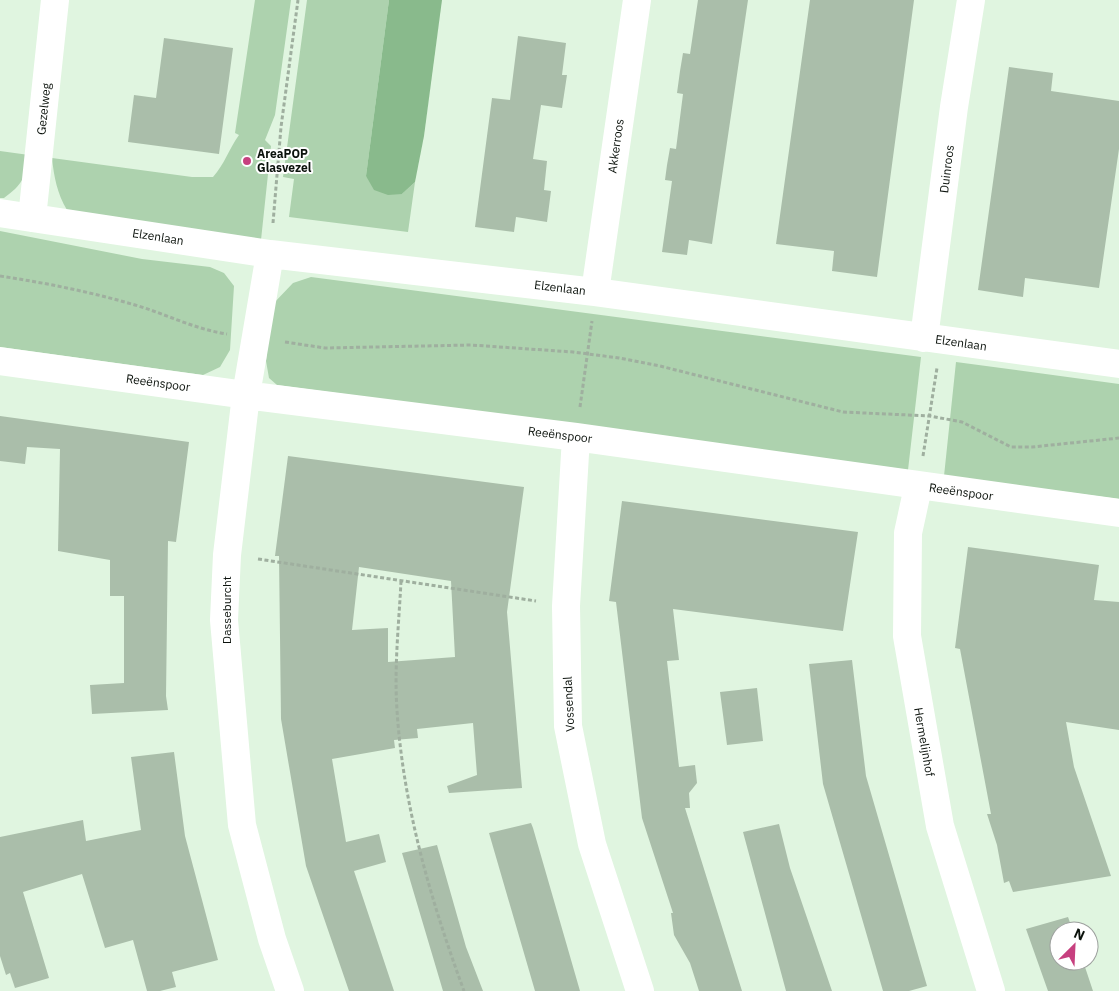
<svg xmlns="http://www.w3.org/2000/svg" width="1119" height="991" viewBox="0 0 1119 991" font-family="'IBM Plex Sans',sans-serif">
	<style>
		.green { fill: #add2ae }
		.water { fill: #89ba8c }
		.building { fill: #aabeaa; fill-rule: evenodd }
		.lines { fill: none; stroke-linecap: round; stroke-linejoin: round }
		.path { stroke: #9faf9f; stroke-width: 3; stroke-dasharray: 4 2.5; stroke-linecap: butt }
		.minor { stroke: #fff; stroke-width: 28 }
		.poi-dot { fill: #c7407f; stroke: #fff; stroke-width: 2 }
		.labels { text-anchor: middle; stroke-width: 4; stroke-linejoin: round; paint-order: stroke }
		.street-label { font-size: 12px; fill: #0b120c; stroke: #fff }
		.poi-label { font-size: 12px; font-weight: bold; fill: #0b120c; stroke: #fff; text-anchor: start }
	</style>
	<rect width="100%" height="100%" fill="#e0f5e0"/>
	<path class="green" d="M255,0h36l-16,115 -10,25 6,6 -10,94 -194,-30c-10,-17 -13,-33 -15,-52l140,19h21c11,-12 16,-28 26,-42l-4,-2z
		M307,0h82l-23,176 36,18 13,-12 -7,50 -119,-15 5,-38 -11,-2z
		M0,151l29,4c-3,22 -7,30 -25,43h-4z
		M0,231l142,28 68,8 14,6 10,13 -4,64 -10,17 -17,8 -203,-28z
		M311,277l610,80 -13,113 -631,-85 -8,-7 -3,-17 6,-56 21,-22z
		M956,362l163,22v115l-175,-23z"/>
	<path class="water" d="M389,0h53l-18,136 -9,46 -13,12 -14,1 -14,-5 -8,-14z"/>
	<path class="building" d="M698,0h50l-36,244 -23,-4 -2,15 -25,-3 10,-71 -7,-1 2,-15 3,-17 6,1 7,-55 -6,-1 3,-22 3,-18 7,1z
		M810,0h104l-37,277 -45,-6 2,-20 -58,-7z
		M518,36l48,7 -4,32h5l-5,33 -21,-3 -8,54 14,2 -3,29 7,1 -4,31 -31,-5 -2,15 -39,-5 17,-129 18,2z
		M164,38l69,10 -14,106 -91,-12 6,-47 22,3z
		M1009,67l44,6 -2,18 68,10v48l-20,139 -74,-10 -2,19 -45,-7z
		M0,416l189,26 -13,100 -8,-1 -2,155 2,14 -76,4 -2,-29 34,-2v-87h-14v-36l-52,-9 2,-102 -33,-2 -2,17 -25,-3z
		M288,456l236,31 -17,125 15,176 -73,5 -2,-7 30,-11 -4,-52 -56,6 1,9 -24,2 1,8 -63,11 14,83 33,-8 7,28 -32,9 40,120h-45l-43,-125 -25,-147 -2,-163h-4zM359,567l92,14 4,76 -67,5v-34l-36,2z
		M622,501l236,31 -15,99 -170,-22 6,51 -12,1 12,106 16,-2 2,18 -8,10 1,15h-5l57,183h-43l-9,-28 -16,-28 -3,-22h2l-31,-95 -26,-216 -7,-1z
		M968,547l131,18 -5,35 25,2v128l-53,-8 8,45 37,109 -98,16 -4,-11 -5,2 -7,-38 -10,-31h4l-31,-165 -5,-1z
		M852,660l14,116 61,210 -18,5h-26l-60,-207 -14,-120z
		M757,688l6,53 -36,4 -7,-53z
		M174,752l11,84 33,124 -46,12 4,15 -16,4h-13l-14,-51 -28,8 -23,-74 -59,18 26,86 -34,10 -5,-15 -4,2 -6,-19v-119l83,-17 3,21 55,-11 -10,-73z
		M531,823l2,5 47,163h-45l-46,-158z
		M779,824l11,44 42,123h-46l-43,-159z
		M437,845l29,102 17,44h-40l-41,-138z
		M1068,917l5,14h-14v30h24l10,30h-45l-22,-62z"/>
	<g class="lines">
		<path class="path" d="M273,223l8,-96 17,-127
			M0,276c46,7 91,16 135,29 31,9 59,24 92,29
			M285,342l40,6 146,-3 102,7 46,6 41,8 183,46 87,4 32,6 49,25h21l87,-9
			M580,407l12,-86
			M923,456l14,-88
			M258,559l278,42
			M401,581c-2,42 -7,86 -4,129 6,96 34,191 67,281"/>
		<path class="minor" d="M0,213l270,41 325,38 524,72
			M32,218l23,-218
			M270,254l-24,141 -19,160 -3,65 18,205 30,114 18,52
			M595,292l42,-292
			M924,338l30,-231 17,-107
			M0,361l246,34 330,42 543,76
			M576,437l-10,169 2,120 24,118 48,147
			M918,487l-10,46 -1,103 33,190 51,165"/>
	</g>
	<circle class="poi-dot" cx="247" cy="161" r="5"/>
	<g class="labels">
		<g class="street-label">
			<text transform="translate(44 109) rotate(-84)" y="4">Gezelweg</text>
			<text transform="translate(616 146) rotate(-82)" y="4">Akkerroos</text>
			<text transform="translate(947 169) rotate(-83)" y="4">Duinroos</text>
			<text transform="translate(158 237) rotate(9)" y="4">Elzenlaan</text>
			<text transform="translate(560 288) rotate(7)" y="4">Elzenlaan</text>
			<text transform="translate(961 343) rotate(8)" y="4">Elzenlaan</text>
			<text transform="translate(158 383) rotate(8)" y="4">Reeënspoor</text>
			<text transform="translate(560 435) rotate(7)" y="4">Reeënspoor</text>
			<text transform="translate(961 492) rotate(8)" y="4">Reeënspoor</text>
			<text transform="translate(227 610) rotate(-90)" y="4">Dasseburcht</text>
			<text transform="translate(569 704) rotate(-93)" y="4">Vossendal</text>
			<text transform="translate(924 742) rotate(80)" y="4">Hermelijnhof</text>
		</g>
		<g class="poi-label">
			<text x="257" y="158">AreaPOP<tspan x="257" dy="14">Glasvezel</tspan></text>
		</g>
	</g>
	<g transform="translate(1074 946) rotate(24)"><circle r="24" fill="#ffffff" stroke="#9da09e"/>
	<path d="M0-4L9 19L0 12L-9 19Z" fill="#c7407f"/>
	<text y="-8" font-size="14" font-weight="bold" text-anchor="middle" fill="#0b120c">N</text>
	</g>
</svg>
